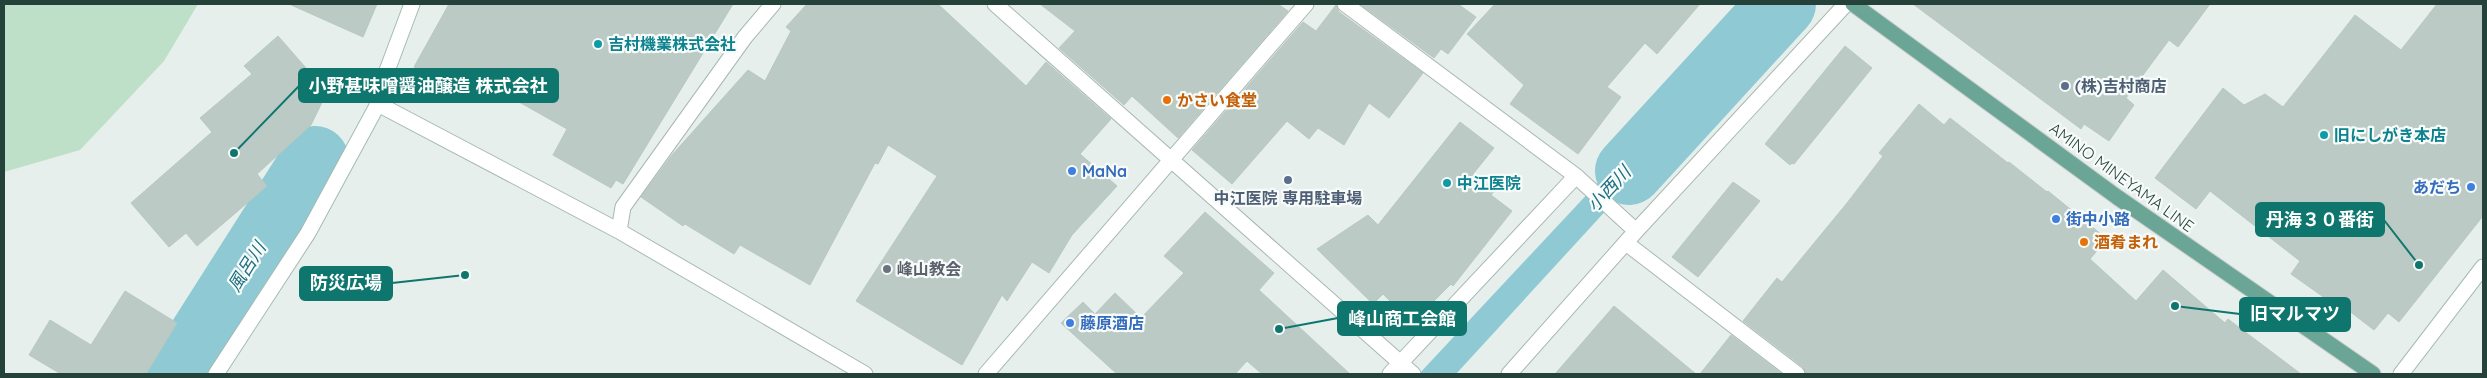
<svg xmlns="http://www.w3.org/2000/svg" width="2487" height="378" viewBox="0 0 2487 378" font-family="Quicksand,'Noto Sans JP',sans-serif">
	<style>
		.green { fill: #bfe0c8 }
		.water { fill: #8ec9d4 }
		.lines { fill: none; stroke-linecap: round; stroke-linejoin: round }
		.river { stroke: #8ec9d4; stroke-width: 68 }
		.building { fill: #bbcac4; stroke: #b8c9c2 }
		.street-casing { stroke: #a8b8b2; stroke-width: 17 }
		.secondary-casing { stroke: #a4bbb3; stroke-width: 17 }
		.primary-casing { stroke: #c2cac8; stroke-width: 17 }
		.street { stroke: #fff; stroke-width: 15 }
		.secondary { stroke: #fff; stroke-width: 15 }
		.primary { stroke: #6aa596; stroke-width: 15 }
		.culture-dot { fill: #0f9aa8; stroke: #f7fbf9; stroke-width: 2 }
		.service-dot { fill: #5c6f8a; stroke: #f7fbf9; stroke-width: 2 }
		.food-dot { fill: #e8710a; stroke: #f7fbf9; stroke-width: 2 }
		.shop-dot { fill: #3f7fe0; stroke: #f7fbf9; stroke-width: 2 }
		.worship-dot { fill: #6b7280; stroke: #f7fbf9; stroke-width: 2 }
		.labels { text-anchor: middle; stroke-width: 4.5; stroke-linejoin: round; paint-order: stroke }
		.culture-label { font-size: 16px; font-weight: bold; fill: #0d838f; stroke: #f7fbf9; text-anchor: start }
		.service-label { font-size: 16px; font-weight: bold; fill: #4e5e75; stroke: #f7fbf9; text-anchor: start }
		.food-label { font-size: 16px; font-weight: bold; fill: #c56008; stroke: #f7fbf9; text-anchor: start }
		.shop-label { font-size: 16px; font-weight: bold; fill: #366cbe; stroke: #f7fbf9; text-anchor: start }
		.street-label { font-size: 16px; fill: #24423a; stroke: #f7fbf9 }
		.worship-label { font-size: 16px; font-weight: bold; fill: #5b616d; stroke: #f7fbf9; text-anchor: start }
		.water-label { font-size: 18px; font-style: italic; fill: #1c6f80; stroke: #f7fbf9 }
		.leader { fill: none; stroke: #0f766e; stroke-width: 2 }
		.callout-dot { fill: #0f766e; stroke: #f7fbf9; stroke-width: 2 }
		.callout { fill: #0f766e; stroke: #0f766e; stroke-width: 2 }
		.callout-label { font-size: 18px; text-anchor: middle; font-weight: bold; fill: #fff }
	</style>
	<rect width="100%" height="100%" fill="#e6efeb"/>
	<path class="green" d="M4,4h194l-34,57 -84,89 -76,22z"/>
	<path class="water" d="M1680,95l19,14 -243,265h-37z"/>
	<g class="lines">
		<path class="river" d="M1629,171l153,-167
			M179,374l136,-214"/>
	</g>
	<path class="building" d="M289,4h88l-14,33z
		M449,4h284l-110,180 -7,-4 -5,8 -58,-33 14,-26 -87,-49 -10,18 -56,-31z
		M807,4h131l88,82 20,-24 65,57 -31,35 37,32 -45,49 -23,38 -17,-11 -25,39 -5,-6 -40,70 -106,-64 81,-125 -49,-31 -10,19 -3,-1 -65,122 -70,-40 -6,9 -49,-30 -2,2 -42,-29 31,-42 76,-85 17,11 26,-50 -5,-4z
		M1040,4h238l10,7 -110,127 -46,-42 -8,9 -65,-57 16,-17z
		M1360,4h98l18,13 -28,37 -7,-5 -7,9z
		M1495,4h205l-43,50 -12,-11 -38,44 14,10 -43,57 -68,-50 14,-19 -57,-51z
		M1913,4h297l-32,43 -9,-7 -43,58 8,7 -25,36 -25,-17 -3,5z
		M2437,4h46v212l-84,106 -11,-9 -14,17 -26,-20 -2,3 -55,-39 9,-13 -90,-70 -14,18 -41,-31 68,-90 21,17 21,-11 18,13 72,-92 46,35z
		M1336,5l3,7 84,61 -34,45 -20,-15 -25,42 -26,-17 -9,11 -22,-18 -55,63 -40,-34 111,-128 13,9z
		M278,36l49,56 -16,33 -54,49 10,12 -70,60 -11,-13 -17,14 -38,-44 81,-71 -12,-14 52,-44 -8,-8z
		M1845,46l27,22 -78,96 -2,-1 -2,2 -25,-21z
		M1919,104l25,21 6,-7 58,45 1,-1 38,30 1,-1 59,48 -17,20 46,42 27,-31 62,53 3,-4 73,55h-495l-3,-7 -60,-46 34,-43 5,4 65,-79 36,-47 -4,-3z
		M1460,122l34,26 -21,26 21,17 -3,4 21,16 -59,75 -2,-2 -39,39 -29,-29 -10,10 -56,-55 51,-34 10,10z
		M1733,182l27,19 -62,76 -26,-20z
		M1205,212l69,61 -15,17 91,84h-88l-15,-13 -12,13h-118l-56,-51 22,-21 12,12 20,-21 26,25 43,-45 -20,-17z
		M125,291l52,32 -31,51h-85l-32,-19 21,-35 41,25z
		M1614,306l82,68h-141z
		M1731,335l51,39h-82z"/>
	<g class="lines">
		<g class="street-casing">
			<path id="street" d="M995,4l418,370
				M1345,4l231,172 60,55
				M378,104l241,127 246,143
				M619,231l4,-24 122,-170 28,-33
				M1626,243l171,131
				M986,374l320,-370
				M1390,374l186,-198
				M1509,374l127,-143 210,-227"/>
		</g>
		<g class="secondary-casing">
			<path id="secondary" d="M216,374l92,-141 70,-129 7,-28 27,-72
				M2401,374l82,-107"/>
		</g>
		<g class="primary-casing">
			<path id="primary" d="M1853,4l264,193 256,177"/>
		</g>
		<use href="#street" class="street"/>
		<use href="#secondary" class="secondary"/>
		<use href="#primary" class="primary"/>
	</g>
	<g class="culture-dot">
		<circle cx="598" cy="44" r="5"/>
		<circle cx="2324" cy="135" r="5"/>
		<circle cx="1447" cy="183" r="5"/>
	</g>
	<g class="service-dot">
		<circle cx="2065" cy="86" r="5"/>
		<circle cx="1288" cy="180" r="5"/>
	</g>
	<g class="food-dot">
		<circle cx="1167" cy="100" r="5"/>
		<circle cx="2084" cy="242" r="5"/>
	</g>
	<g class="shop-dot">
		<circle cx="1072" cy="171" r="5"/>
		<circle cx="2471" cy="187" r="5"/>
		<circle cx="2056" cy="219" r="5"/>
		<circle cx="1070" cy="323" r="5"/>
	</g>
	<circle class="worship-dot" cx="887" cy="269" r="5"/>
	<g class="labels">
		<g class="culture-label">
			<text x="608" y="50">吉村機業株式会社</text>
			<text x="2334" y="141">旧にしがき本店</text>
			<text x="1457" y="189">中江医院</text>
		</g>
		<g class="service-label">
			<text x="2075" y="92">(株)吉村商店</text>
			<text x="1288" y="204" text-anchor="middle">中江医院 専用駐車場</text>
		</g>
		<g class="food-label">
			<text x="1177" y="106">かさい食堂</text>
			<text x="2094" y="248">酒肴まれ</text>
		</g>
		<g class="shop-label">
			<text x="1082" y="177">MaNa</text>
			<text x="2461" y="193" text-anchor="end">あだち</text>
			<text x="2066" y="225">街中小路</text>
			<text x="1080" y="329">藤原酒店</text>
		</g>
		<g class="street-label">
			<text transform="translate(2122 177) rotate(36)" y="6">AMINO MINEYAMA LINE</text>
		</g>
		<g class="worship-label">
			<text x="897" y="275">峰山教会</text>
		</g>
		<g class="water-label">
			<text transform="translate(1609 189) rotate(-47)" y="6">小西川</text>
			<text transform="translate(247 267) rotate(-58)" y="6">風呂川</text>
		</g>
	</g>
	<path class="leader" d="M234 153L299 86M2419 265L2384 220M465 275L392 283M2175 306L2240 314M1279 329L1338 318"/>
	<g class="callout-dot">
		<circle cx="234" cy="153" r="5"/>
		<circle cx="2419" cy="265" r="5"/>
		<circle cx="465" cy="275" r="5"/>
		<circle cx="2175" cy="306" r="5"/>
		<circle cx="1279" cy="329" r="5"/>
	</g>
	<g class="callout">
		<rect x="299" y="69" width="259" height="33" rx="5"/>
		<rect x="2256" y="203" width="128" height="33" rx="5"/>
		<rect x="300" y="267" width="92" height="33" rx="5"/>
		<rect x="2240" y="298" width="110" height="33" rx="5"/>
		<rect x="1338" y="302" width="128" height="33" rx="5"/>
	</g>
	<g class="callout-label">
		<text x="428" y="92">小野甚味噌醤油醸造 株式会社</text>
		<text x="2320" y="226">丹海３０番街</text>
		<text x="346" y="289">防災広場</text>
		<text x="2295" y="320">旧マルマツ</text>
		<text x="1402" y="325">峰山商工会館</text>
	</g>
	<rect width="2487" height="378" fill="none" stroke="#24423a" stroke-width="10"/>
</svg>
